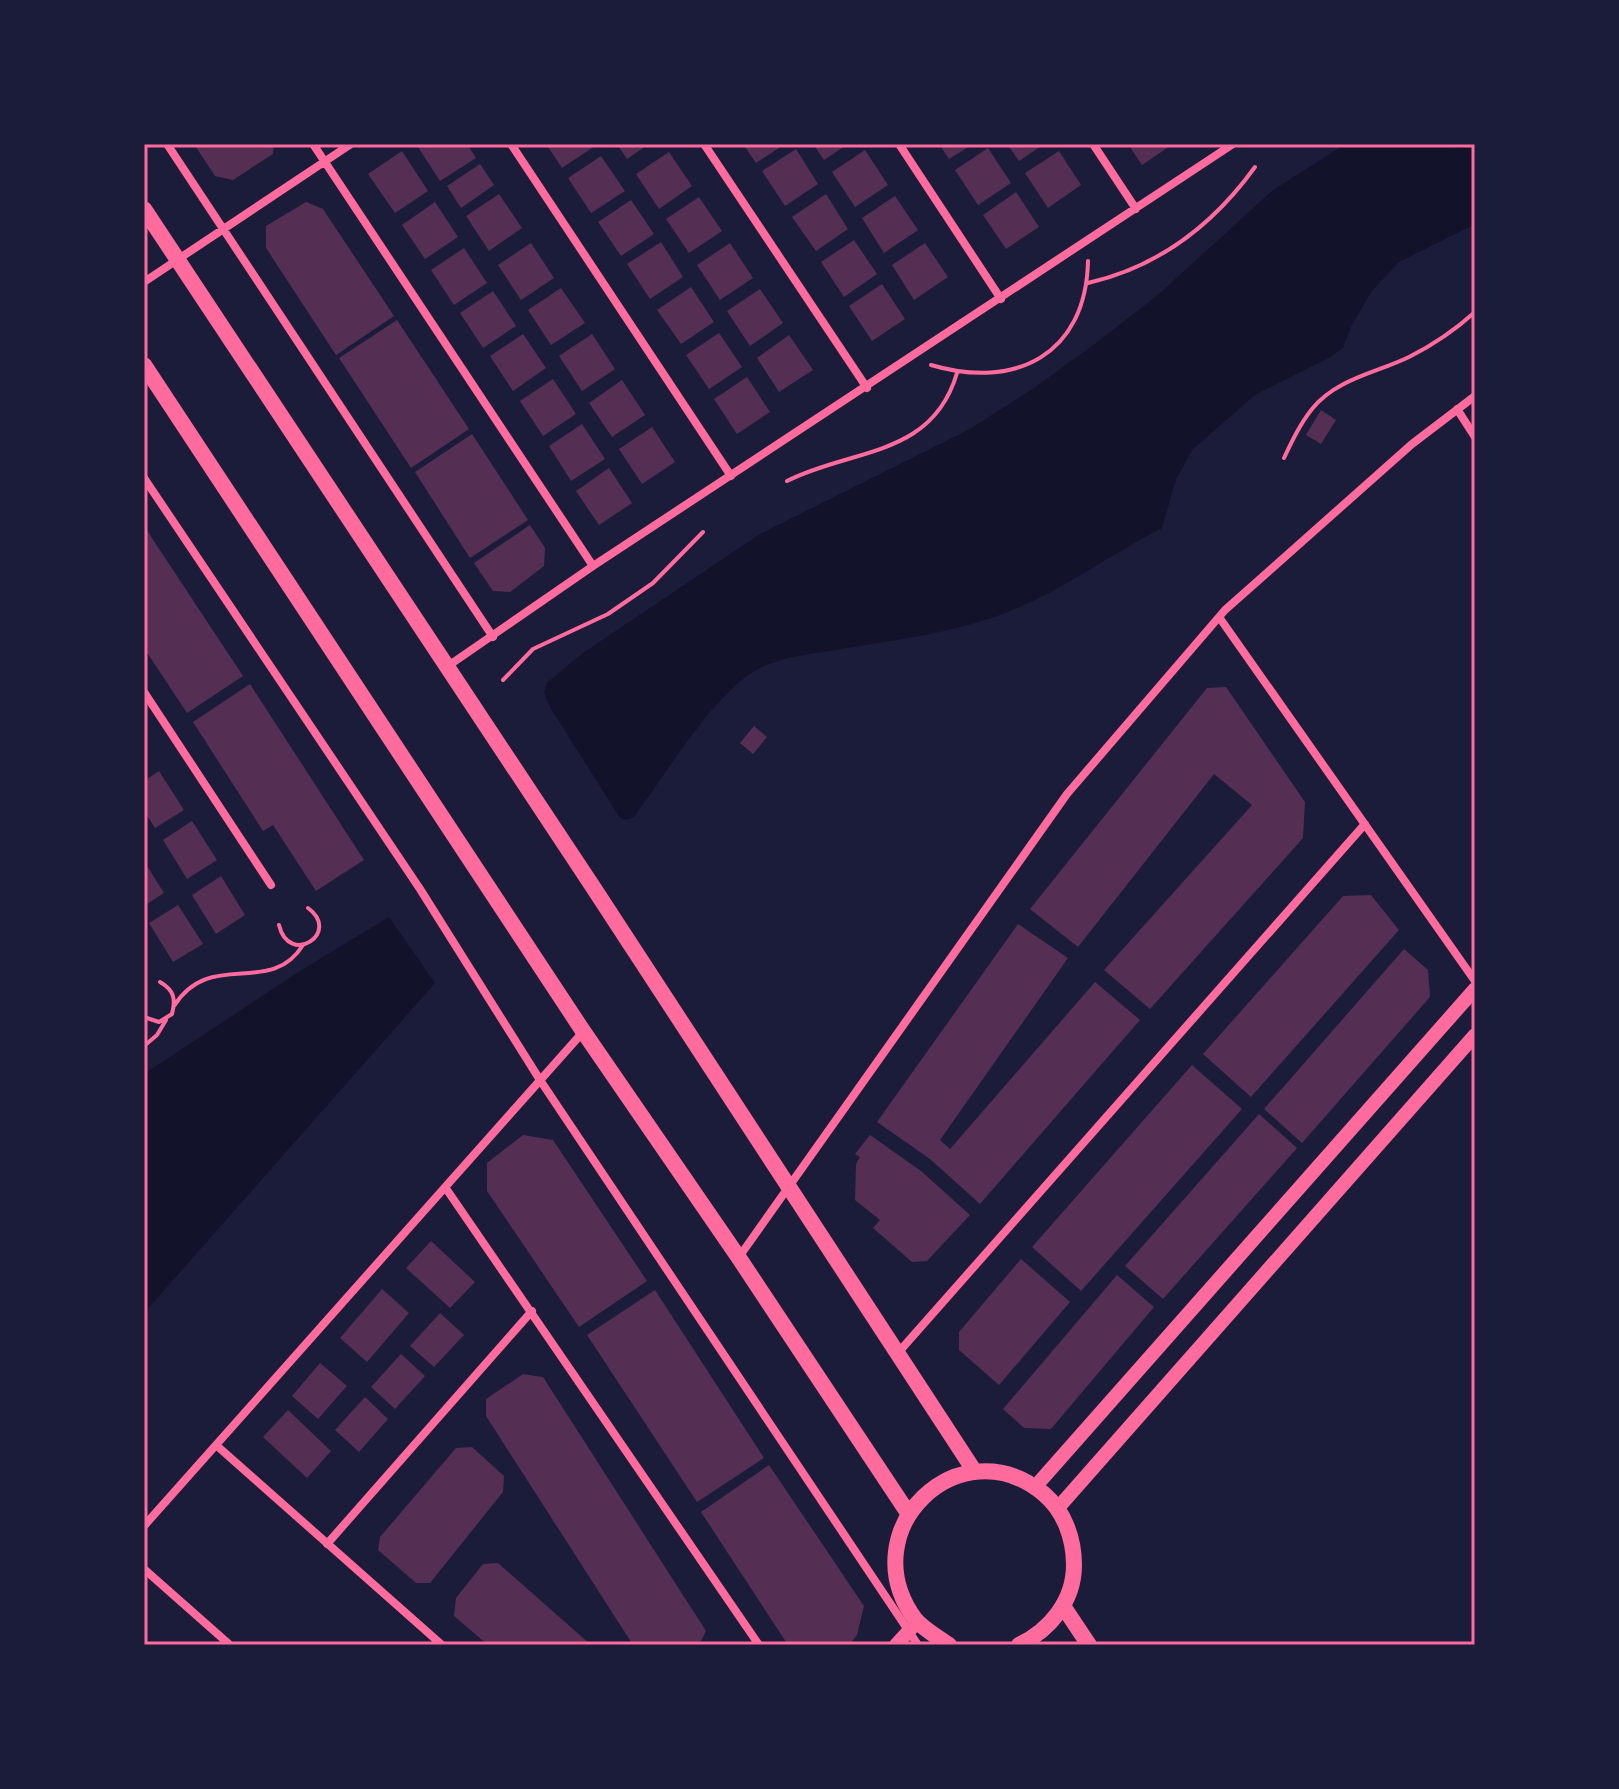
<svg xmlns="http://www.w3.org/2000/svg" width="1619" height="1789" viewBox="0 0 1619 1789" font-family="'Archivo Narrow',sans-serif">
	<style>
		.water { fill: #12122b }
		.building { fill: #542f53 }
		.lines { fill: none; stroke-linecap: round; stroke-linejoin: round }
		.path { stroke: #ff6b9d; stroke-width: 4 }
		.minor { stroke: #ff6b9d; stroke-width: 8 }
		.tertiary { stroke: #ff6b9d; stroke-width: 14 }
		.secondary { stroke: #ff6b9d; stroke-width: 16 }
		.neatline { fill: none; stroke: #ff6b9d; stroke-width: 3 }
	</style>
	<rect width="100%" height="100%" fill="#1b1b3a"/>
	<path class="water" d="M1346,144h129v80l-76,38 -28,30 -20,35 -8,21 -16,11 -72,36 -62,54 -17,30 -14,49c-62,32 -116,75 -184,94 -46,14 -95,20 -143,28 -25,4 -54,7 -77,19 -44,24 -93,106 -124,148l-8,3 -6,-2 -70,-111 -6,-15 3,-9 36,-30 177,-119 210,-105 61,-39 65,-47 62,-48 115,-105z
		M389,917l46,66 -291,330v-239l156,-103z"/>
	<path class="building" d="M194,144h80l-1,10 -40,26 -18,-4z
		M416,144h51l9,14 -36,23z
		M546,144h52l-36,24z
		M617,144h32l-22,15z
		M743,144h42l-29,19z
		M813,144h35l-24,16z
		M939,144h34l-24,15z
		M1007,144h37l-25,17z
		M1128,144h45l-31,21z
		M988,148l23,35 -33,22 -23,-35z
		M796,149l22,35 -33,22 -23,-35z
		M865,150l23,35 -33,22 -23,-35z
		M402,151l26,40 -33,22 -27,-39z
		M1059,151l22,34 -33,23 -23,-35z
		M669,152l23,34 -33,23 -23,-35z
		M601,156l24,35 -34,22 -23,-35z
		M480,164l14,21 -33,23 -14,-22z
		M1016,192l23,35 -33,22 -23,-34z
		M499,194l23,34 -33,23 -23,-35z
		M826,194l22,35 -32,22 -24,-34z
		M895,196l23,34 -34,23 -22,-35z
		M699,197l23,34 -33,22 -23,-34z
		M631,200l23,34 -33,22 -23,-34z
		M306,202l17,7 71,107 -58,39 -70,-107v-22z
		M435,202l23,35 -33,22 -23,-34z
		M854,240l23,34 -33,23 -23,-35z
		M661,242l22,35 -33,22 -23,-35z
		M531,243l23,35 -33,22 -23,-35z
		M730,243l23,35 -33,22 -23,-35z
		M925,243l23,34 -34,23 -22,-35z
		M464,248l23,35 -33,22 -23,-35z
		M882,284l23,35 -33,22 -23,-35z
		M691,287l23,35 -33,22 -24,-34z
		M561,288l24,35 -34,22 -23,-35z
		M760,289l23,34 -33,23 -23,-35z
		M493,291l23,35 -33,22 -23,-35z
		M397,320l72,109 -58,39 -72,-110z
		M719,333l23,34 -33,22 -23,-34z
		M523,334l23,34 -33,23 -23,-35z
		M592,334l23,35 -33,22 -23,-35z
		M789,335l24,35 -34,22 -22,-34z
		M747,377l23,35 -33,22 -23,-35z
		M553,379l23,35 -33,22 -23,-35z
		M622,380l23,35 -33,22 -23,-34z
		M1321,410l15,10 -15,24 -15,-9z
		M582,424l23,35 -34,22 -22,-35z
		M652,427l23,35 -33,22 -23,-35z
		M472,434l56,86 -58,38 -55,-86z
		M609,468l23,35 -33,22 -23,-34z
		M530,525l15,23 -1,18 -34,26 -17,-1 -19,-28z
		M144,526l99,150 -56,37 -43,-65z
		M250,684l114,176 -48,31 -43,-66 -10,6 -70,-109z
		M1226,687l79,115 -2,36 -153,171 -46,-39 148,-165 -38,-31 -136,173 -48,-38 177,-221z
		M754,726l13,11 -14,17 -13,-11z
		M159,771l25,39 -29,18 -11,-17v-30z
		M192,821l25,39 -30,19 -24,-39z
		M144,861l20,32 -20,13z
		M221,876l24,39 -29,19 -24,-39z
		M1371,895l28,35 -148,167 -48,-43 140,-158z
		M178,905l25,39 -30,18 -24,-39z
		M1018,924l50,34 -128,182 10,9 145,-167 45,38 -160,184 -50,-45 -53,-37z
		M1404,949l24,21 2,27 -128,146 -38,-34z
		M1192,1065l50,44 -161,182 -49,-44z
		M1259,1114l38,34 -134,151 -38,-33z
		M523,1135l30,5 94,141 -68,46 -92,-136v-28z
		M870,1135l51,36 49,44 -43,46 -15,1 -39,-34 7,-8 -25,-20 1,-36 4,-7 -5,-3z
		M431,1241l44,41 -25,26 -44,-40z
		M1021,1259l49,43 -71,83 -40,-35v-18z
		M1117,1275l37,32 -103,122 -27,-1 -21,-19z
		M382,1289l27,24 -42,49 -27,-24z
		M655,1290l109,168 -67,44 -110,-167z
		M440,1313l24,22 -30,32 -24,-21z
		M401,1354l24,22 -30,33 -24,-22z
		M320,1363l27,23 -29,33 -26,-23z
		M523,1374l20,3 163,254 -7,14h-66l-147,-229v-17z
		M365,1397l23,22 -29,33 -24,-22z
		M288,1410l43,41 -24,27 -44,-41z
		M472,1447l32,29 -1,16 -73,91h-14l-38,-33 2,-13 76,-89z
		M769,1465l95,141 -7,29 -8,10h-61l-87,-133z
		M498,1563l93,82h-103l-34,-29 2,-18 27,-34z"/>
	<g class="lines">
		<path class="path" d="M1088,283c70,-16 125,-58 167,-116
			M931,365c84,25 155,-10 157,-104
			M1284,458c8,-17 16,-34 28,-49 24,-30 64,-36 97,-52 24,-12 46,-27 66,-45
			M787,481c65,-33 145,-23 170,-108
			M503,680l30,-31 75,-35 45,-31 50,-51
			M279,925c10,42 63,8 29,-17
			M174,1006c37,-58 96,-8 129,-61
			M144,1017l15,5 13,-8c4,-15 2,-24 -12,-32
			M144,1046l13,-11 9,-15"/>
		<path class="minor" d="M167,144l326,493
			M313,144l280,422
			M511,144l220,332
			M704,144l163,244
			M899,144l102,155
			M1093,144l43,65
			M144,282l207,-138
			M1457,409l18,28
			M144,478l276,411 120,191 378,565
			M1219,617l256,364
			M448,666l145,-100 640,-422
			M144,692l127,193
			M445,1187l314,458
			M739,1257l328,-463 158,-184 187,-166 63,-48
			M897,1354l468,-530
			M216,1445l226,200
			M144,1526l439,-494
			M327,1544l205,-233
			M144,1569l86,76"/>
		<path class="tertiary" d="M1035,1487l440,-498
			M1057,1509l418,-474
			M896,1645l21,-23"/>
		<path class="secondary" d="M144,209l451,681 380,582
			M144,365l439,666 156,227 169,255
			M1063,1606l26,39
			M949,1645c-11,-8 -26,-16 -34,-26 -65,-89 45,-195 129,-125 20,17 30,44 30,71 0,36 -24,65 -55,80"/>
	</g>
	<rect width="1619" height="1789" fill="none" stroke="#1b1b3a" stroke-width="292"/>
	<rect x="146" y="146" width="1327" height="1497" class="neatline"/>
</svg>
